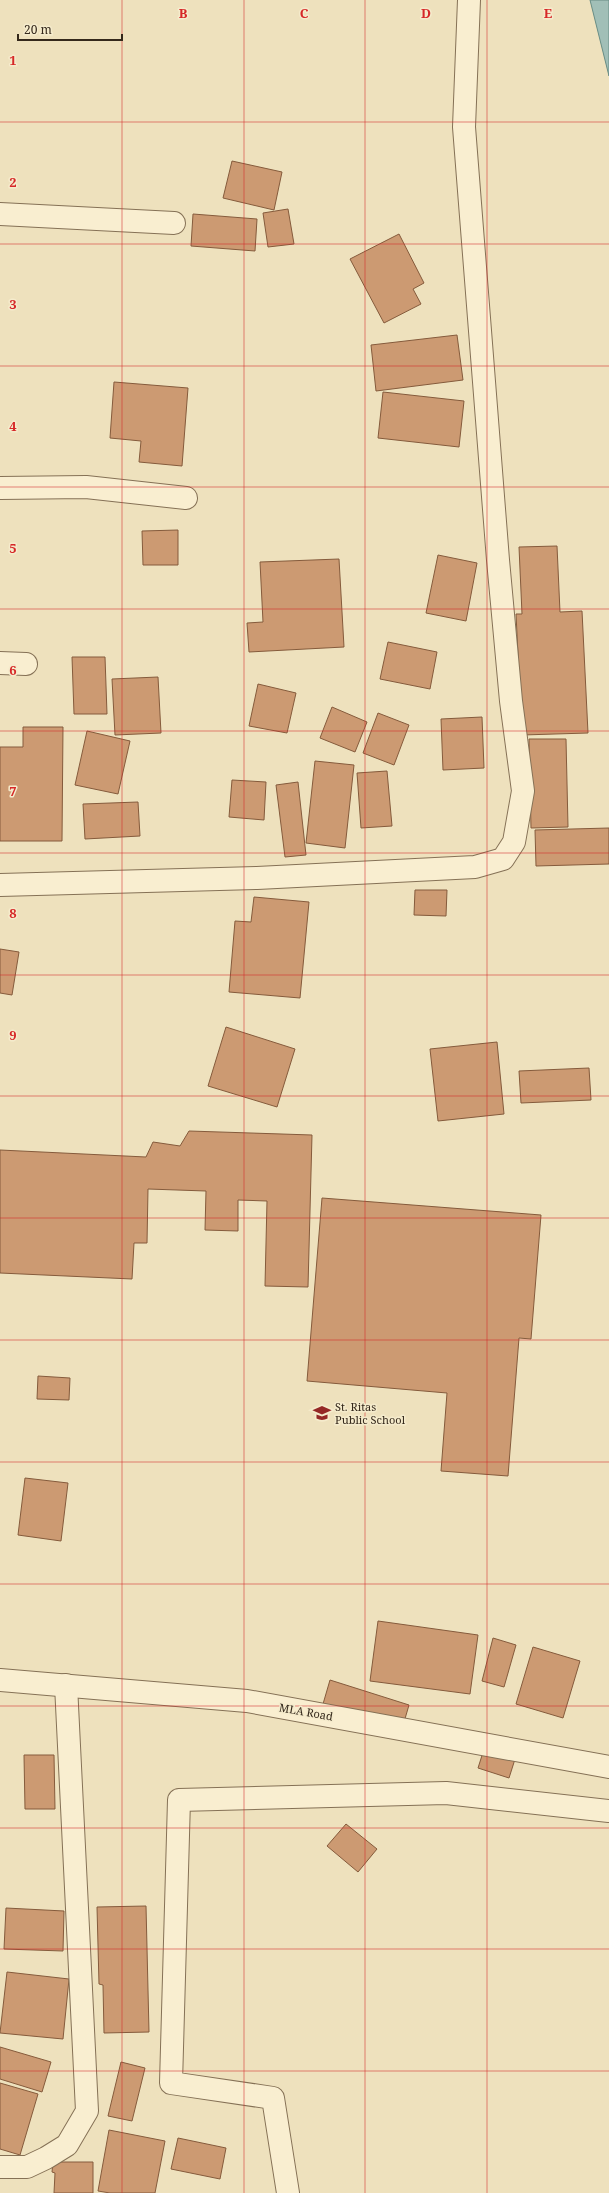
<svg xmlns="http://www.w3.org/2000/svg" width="609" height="2193" viewBox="0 0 609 2193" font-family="'Noto Serif',serif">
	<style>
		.water { fill: #a1bfb7; stroke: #688c84 }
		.building { fill: #cc9a72; stroke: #855b3c }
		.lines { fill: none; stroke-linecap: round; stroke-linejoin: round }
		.minor-casing { stroke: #857156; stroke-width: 24 }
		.tertiary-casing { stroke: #857156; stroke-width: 24 }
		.minor { stroke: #f9eed0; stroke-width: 22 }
		.tertiary { stroke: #f9eed0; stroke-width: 22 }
		.grid { fill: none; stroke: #d62828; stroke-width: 1; stroke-opacity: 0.55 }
		.labels { text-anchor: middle; stroke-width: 3; stroke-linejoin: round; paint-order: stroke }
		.poi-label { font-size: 11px; fill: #34281b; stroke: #f5ebcc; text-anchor: start }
		.street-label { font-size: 11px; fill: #34281b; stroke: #f5ebcc }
		.grid-label { font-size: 13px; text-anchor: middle; font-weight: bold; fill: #d62828; stroke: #f5ebcc; stroke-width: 3; stroke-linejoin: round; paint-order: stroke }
	</style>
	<rect width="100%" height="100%" fill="#eee1bd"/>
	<path class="water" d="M590,0h19v76z"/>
	<path class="building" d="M232,161l50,11 -8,38 -51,-12z
		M288,209l6,35 -26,3 -5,-34z
		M193,214l64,5 -2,32 -64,-5z
		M399,234l25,49 -11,6 8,15 -37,19 -34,-64z
		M457,335l6,45 -87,11 -5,-46z
		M114,382l74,6 -6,78 -43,-4 2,-21 -31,-3z
		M383,392l81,9 -5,46 -81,-9z
		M178,530v35h-35l-1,-34z
		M557,546l3,66 22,-1 6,122 -66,2 -6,-121h6l-3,-67z
		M438,555l39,8 -11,58 -40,-8z
		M339,559l5,88 -95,5 -2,-29 16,-1 -3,-60z
		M388,642l49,10 -7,37 -50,-10z
		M72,657h33l2,57h-33z
		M158,677l3,56 -46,2 -3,-56z
		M258,684l38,9 -9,40 -38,-7z
		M332,707l35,15 -12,30 -35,-14z
		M378,713l31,12 -15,40 -31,-12z
		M482,717l2,51 -41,2 -2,-51z
		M23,727h40l-1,114h-62v-94h23z
		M87,731l43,10 -12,53 -43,-9z
		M529,739h37l2,88 -37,1z
		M315,761l39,4 -9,83 -39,-5z
		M387,771l5,55 -31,2 -4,-55z
		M232,780l34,2 -2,38 -35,-3z
		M298,782l8,73 -21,2 -9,-72z
		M138,802l2,34 -55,3 -2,-35z
		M609,828v36l-73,2 -1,-36z
		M415,890h32l-1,26 -32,-1z
		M254,897l55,5 -9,96 -71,-6 6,-71 16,1z
		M0,949l19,3 -7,43 -12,-2z
		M226,1027l69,22 -18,58 -69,-21z
		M497,1042l7,72 -66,7 -8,-72z
		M589,1068l2,32 -70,3 -2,-32z
		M189,1131l123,4 -4,152 -43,-1 2,-85 -29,-1v31l-33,-1 1,-39 -58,-2 -1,54h-13l-2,36 -132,-6v-123l146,7 7,-15 27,4z
		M322,1198l219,17 -10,124 -12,-1 -11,138 -67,-5 6,-78 -140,-12z
		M38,1376l32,2 -1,22 -32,-1z
		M25,1478l43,5 -7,58 -43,-6z
		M378,1621l100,14 -8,59 -100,-13z
		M493,1638l23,7 -12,42 -22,-6z
		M533,1647l47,14 -17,57 -47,-14z
		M330,1680l79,25 -7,24 -79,-25z
		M485,1746l31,10 -7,22 -31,-10z
		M24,1755h30l1,54h-30z
		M346,1824l31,25 -19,23 -31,-26z
		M146,1906l3,126 -45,1 -1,-48 -4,-1 -2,-77z
		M6,1908l58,3 -1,40 -59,-2z
		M7,1972l62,7 -6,60 -63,-6z
		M0,2047l51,15 -9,30 -42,-13z
		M121,2062l24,6 -13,53 -24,-5z
		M0,2083l38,11 -18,61 -20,-6z
		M109,2130l56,11 -10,52h-45l-12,-2z
		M178,2138l48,10 -6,31 -49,-10z
		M53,2162h40v31h-39l1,-20 -3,-1z"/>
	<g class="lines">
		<g class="minor-casing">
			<path id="minor" d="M0,214l174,9
				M0,488l86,-1 100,11
				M0,663l26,1
				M0,885l257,-7 218,-11 28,-8 11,-17 9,-51 -12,-90 -13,-141 -34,-433 5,-127
				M0,2167h27l19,-9 21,-13 20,-34 -21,-426
				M288,2193l-15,-95 -102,-15 8,-283 267,-7 163,18"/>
		</g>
		<g class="tertiary-casing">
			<path id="tertiary" d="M0,1680l247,21 362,66"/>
		</g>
		<use href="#minor" class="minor"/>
		<use href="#tertiary" class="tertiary"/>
	</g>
	<path class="grid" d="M122,0v2193M244,0v2193M365,0v2193M487,0v2193M0,122h609M0,244h609M0,366h609M0,487h609M0,609h609M0,731h609M0,853h609M0,975h609M0,1096h609M0,1218h609M0,1340h609M0,1462h609M0,1584h609M0,1706h609M0,1828h609M0,1949h609M0,2071h609"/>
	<defs>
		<g id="school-bare" transform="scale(1.38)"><path d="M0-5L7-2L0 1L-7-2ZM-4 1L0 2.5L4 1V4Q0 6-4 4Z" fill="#952826" stroke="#f5ebcc" stroke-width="2.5" paint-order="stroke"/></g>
	</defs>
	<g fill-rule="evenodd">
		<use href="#school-bare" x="322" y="1413"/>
	</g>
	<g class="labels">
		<g class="poi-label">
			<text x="335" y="1411">St. Ritas<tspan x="335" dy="13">Public School</tspan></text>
		</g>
		<g class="street-label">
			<text transform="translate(306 1712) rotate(10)" y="4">MLA Road</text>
		</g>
	</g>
	<g class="grid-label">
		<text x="183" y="18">B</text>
		<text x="304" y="18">C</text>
		<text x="426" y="18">D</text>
		<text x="548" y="18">E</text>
		<text x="13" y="65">1</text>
		<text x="13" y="187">2</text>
		<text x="13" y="309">3</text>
		<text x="13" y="431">4</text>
		<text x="13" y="553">5</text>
		<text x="13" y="675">6</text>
		<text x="13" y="796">7</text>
		<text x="13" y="918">8</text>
		<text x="13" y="1040">9</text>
	</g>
	<path d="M18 34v6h104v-6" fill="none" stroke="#34281b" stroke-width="2"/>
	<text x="24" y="34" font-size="12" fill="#34281b" stroke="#f5ebcc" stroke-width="3" paint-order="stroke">20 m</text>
</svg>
